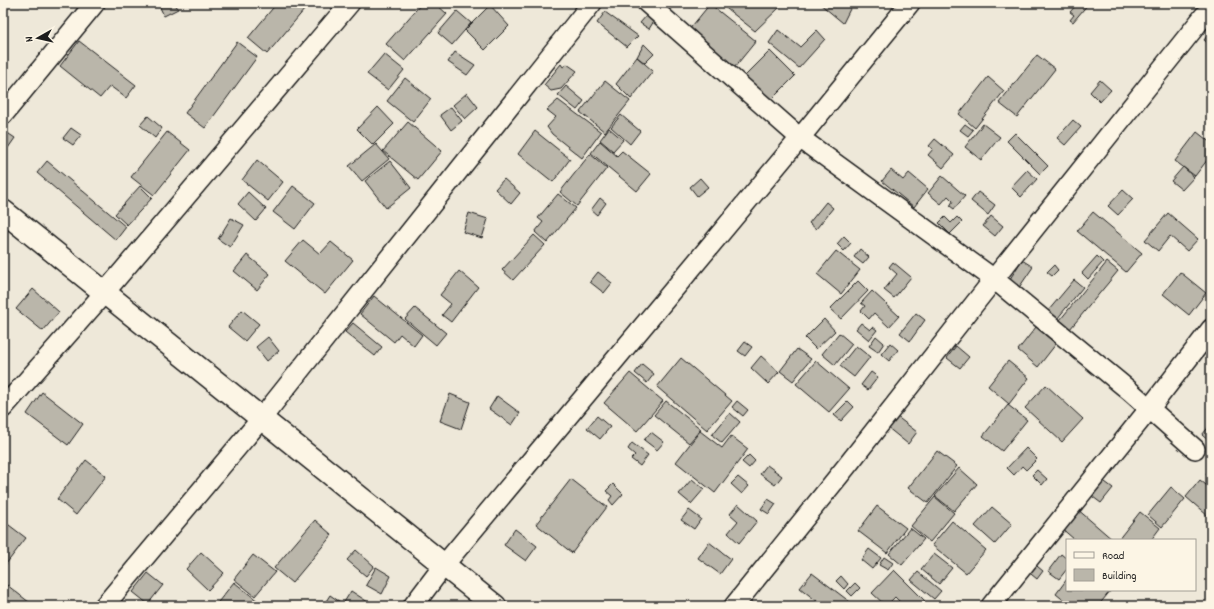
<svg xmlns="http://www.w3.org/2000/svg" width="1214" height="609" viewBox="0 0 1214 609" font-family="Dekko,sans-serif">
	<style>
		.building { fill: #bab6aa; stroke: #1c1c1c }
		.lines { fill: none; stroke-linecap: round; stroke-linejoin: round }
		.street-casing { stroke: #1c1c1c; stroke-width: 22 }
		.secondary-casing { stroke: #1c1c1c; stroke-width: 25 }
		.street { stroke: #fcf5e5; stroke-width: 19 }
		.secondary { stroke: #fcf5e5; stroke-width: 22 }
	</style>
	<rect width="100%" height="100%" fill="#eee8d9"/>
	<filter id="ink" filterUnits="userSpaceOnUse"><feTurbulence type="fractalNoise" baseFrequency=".025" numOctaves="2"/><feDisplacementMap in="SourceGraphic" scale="8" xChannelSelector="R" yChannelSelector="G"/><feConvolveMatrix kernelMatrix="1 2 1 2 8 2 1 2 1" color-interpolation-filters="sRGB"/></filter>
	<g filter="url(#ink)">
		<path class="building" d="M158,3h17l3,6 -14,7z
			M277,3h33l-43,51 -19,-16z
			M422,3h13l12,11 -42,47 -19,-17z
			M724,3h54l3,3 -26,25 -33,-26z
			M819,3h34l-10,20z
			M1078,3h11l-16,19 -3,-2 4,-5 -4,-3z
			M710,4l46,37 -22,27 -46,-37z
			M490,5l19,21 -24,24 -20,-20z
			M457,11l14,12 -19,22 -14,-12z
			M605,12l33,24 -11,11 -30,-24z
			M647,15l7,6 -5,8 -9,-6z
			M778,30l22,17 17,-17 8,9 -26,29 -30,-25z
			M1211,31v14l-7,-5z
			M79,41l57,44 -10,13 -16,-12 -10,12 -40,-32z
			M237,42l20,15 -52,71 -20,-15z
			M644,44l10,10 -9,9 -8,-6z
			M770,51l25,25 -25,25 -25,-25z
			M455,52l20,13 -8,10 -19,-13z
			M384,54l20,16 -16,20 -21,-16z
			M1037,55l18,14 -38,48 -18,-14z
			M637,57l16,14 -22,28 -15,-15z
			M561,64l2,3 4,-3 10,7 -16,18 -10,2 -7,-6z
			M988,77l16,14 -29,37 -16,-14z
			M405,78l26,21 -18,23 -26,-21z
			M1100,80l11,10 -11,12 -10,-10z
			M605,81l25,20 -25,31 -25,-20z
			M566,86l18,15 -7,9 -19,-15z
			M467,93l11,14 -13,12 -12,-14z
			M558,100l43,32 -19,26 -30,-24 -5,-7 9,-10 -9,-7z
			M378,107l16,17 -21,21 -16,-16z
			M451,107l11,14 -11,9 -11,-15z
			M621,115l19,16 -10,13 -19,-17z
			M148,116l14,12 -7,10 -15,-13z
			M1073,120l8,7 -16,18 -8,-7z
			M408,122l34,29 -24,29 -35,-29z
			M965,124l8,6 -5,6 -8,-6z
			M983,124l17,13 -19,23 -16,-13z
			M71,128l10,7 -8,10 -10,-7z
			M609,128l14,12 -10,11 -13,-11z
			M535,131l35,28 -17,23 -35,-28z
			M6,132l9,6 -7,10 -5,-4v-7z
			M167,132l23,18 -36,45 -23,-18z
			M1197,132l14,11v12l-16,21 -20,-15z
			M1015,133l33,33 -8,8 -33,-33z
			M935,139l19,16 -11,13 -15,-13 5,-6 -4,-3z
			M600,141l17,15 5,-5 29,23 -14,17 -46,-38z
			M376,144l13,15 -27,22 -13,-15z
			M590,154l17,14 -30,38 -17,-14z
			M257,160l26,22 -15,19 -26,-21z
			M47,161l79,66 -10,13 -79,-67z
			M390,161l21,27 -25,20 -21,-27z
			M1183,167l11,10 -12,13 -11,-9z
			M891,170l12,10 6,-7 19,16 -14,18 -32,-26z
			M1027,170l10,9 -16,18 -10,-10z
			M942,176l23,20 -11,13 -4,-3 3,-5 -5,-5 -7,8 -13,-11z
			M700,178l8,9 -11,9 -7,-9z
			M504,179l16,14 -9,11 -16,-15z
			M140,186l12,12 -25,27 -12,-11z
			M293,186l22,17 -20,26 -22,-17z
			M1123,190l10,9 -15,16 -10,-9z
			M248,192l18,17 -10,12 -18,-17z
			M978,192l17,13 -7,10 -17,-14z
			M558,194l18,14 -29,35 -12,-11 8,-10 -5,-4z
			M600,198l6,5 -9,12 -6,-5z
			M826,202l7,6 -17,21 -7,-6z
			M1093,212l49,41 -16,19 -49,-41z
			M469,213l19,6 -6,19 -19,-6z
			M1168,213l30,26 -11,12 -17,-15 -12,15 -13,-11z
			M991,216l12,10 -8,10 -12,-10z
			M945,217l6,6 6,-6 5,5 -12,12 -11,-11z
			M231,218l13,7 -14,22 -12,-8z
			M534,235l11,10 -32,35 -11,-10z
			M844,236l7,7 -7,8 -7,-7z
			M303,240l17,14 11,-12 22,18 -28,34 -40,-33z
			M860,249l9,8 -6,7 -9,-7z
			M836,251l24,19 -19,24 -24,-20z
			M247,255l23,19 -13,16 -23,-19z
			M1097,256l6,6 -15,17 -6,-6z
			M1022,260l11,7 -15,22 -10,-7z
			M893,262l18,15 -17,21 -10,-8 13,-16 -8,-7z
			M1107,262l11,9 -48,58 -10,-9z
			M1054,265l4,5 -6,6 -5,-4z
			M459,271l19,16 -27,35 -9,-7 9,-11 -11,-9z
			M598,272l14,11 -8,10 -14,-11z
			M1180,272l26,21 -17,22 -26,-21z
			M1074,280l9,7 -26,32 -9,-8z
			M858,281l10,10 -27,28 -11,-10z
			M33,289l26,23 -16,19 -27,-22z
			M872,291l27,25 -10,11 -15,-14 -5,6 -8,-8 4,-5 -4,-3z
			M374,296l48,39 -8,11 -14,-12 -6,8 -34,-28z
			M415,308l31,25 -10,12 -31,-26z
			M242,310l17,14 -14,17 -17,-14z
			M916,313l9,7 -15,21 -10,-8z
			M824,319l11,12 -19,18 -11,-11z
			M353,323l29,24 -7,9 -30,-24z
			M861,323l9,7 3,-3 4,3 -8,10 -13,-11z
			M1036,327l20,17 -18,23 -20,-17z
			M839,333l13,11 -17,21 -13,-11z
			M876,336l8,7 -6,9 -9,-6z
			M268,337l11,14 -12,10 -11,-14z
			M745,342l7,5 -7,9 -7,-5z
			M890,343l8,7 -9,11 -8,-7z
			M856,346l14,11 -16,20 -14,-11z
			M956,346l13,11 -9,11 -13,-10z
			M797,349l14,10 -18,22 -13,-10z
			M761,356l18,16 -11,12 -17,-16z
			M681,358l51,43 -25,29 -50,-43z
			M816,361l33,28 -20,23 -33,-28z
			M1008,361l21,17 -20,26 -21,-18z
			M642,364l12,10 -7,9 -12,-10z
			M871,372l7,5 -10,13 -7,-5z
			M630,373l33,28 -26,30 -33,-28z
			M1046,385l37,34 -21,23 -37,-34z
			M42,392l41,32 -15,21 -41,-31z
			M450,394l20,8 -9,27 -21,-8z
			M497,396l23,17 -8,12 -23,-16z
			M666,401l35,28 -12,14 -35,-28z
			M737,401l11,9 -5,6 -11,-9z
			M848,401l6,6 -13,14 -7,-6z
			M1008,405l19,15 -25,31 -19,-15z
			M730,413l10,9 -18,21 -10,-8z
			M597,416l13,11 -10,12 -13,-11z
			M896,416l21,16 -9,12 -21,-17z
			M1211,424v19l-9,-8z
			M700,431l22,17 9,-12 17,13 -33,44 -39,-31z
			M651,432l13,10 -7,8 -13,-10z
			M632,443l16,12 -8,11 -9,-7 4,-4 -7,-6z
			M1026,448l11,11 -11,11 -4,-4 -8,9 -7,-7z
			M937,451l20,15 -29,37 -20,-15z
			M749,455l6,6 -6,7 -7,-6z
			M86,460l20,16 -30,39 -19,-16z
			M767,465l15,11 -7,9 -15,-11z
			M959,468l18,16 -23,27 -19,-15z
			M1211,468v11l-5,-5z
			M1037,470l10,9 -5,6 -10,-10z
			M738,477l11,9 -7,8 -11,-10z
			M571,479l36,28 -35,46 -36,-29z
			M692,479l12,10 -13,15 -12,-10z
			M1101,479l12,9 -12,15 -12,-9z
			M1200,480l11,9v24l-3,3 -22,-19z
			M613,484l10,10 -10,11 -4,-5 3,-4 -6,-5z
			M1171,487l14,12 -23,28 -14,-12z
			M935,497l19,16 -24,29 -19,-16z
			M768,499l8,5 -7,10 -8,-5z
			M738,504l19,17 -18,22 -11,-10 10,-12 -8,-7z
			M877,506l29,22 -19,25 -29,-22z
			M992,507l20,17 -17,20 -20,-18z
			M1076,508l37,32h-38l-15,-13z
			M689,510l12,9 -7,10 -13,-9z
			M1140,512l20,16 -9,12h-33z
			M315,520l17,15 -40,48 -18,-15z
			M952,521l34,29 -20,23 -34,-28z
			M5,522l21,16 -23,30v-43z
			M910,528l14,11 -22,26 -13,-11z
			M515,529l22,17 -11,15 -22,-16z
			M709,542l22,17 -11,15 -22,-16z
			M869,549l12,9 -9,11 -11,-9z
			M356,550l18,16 -8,10 -19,-16z
			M201,552l23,21 -16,17 -22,-21z
			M934,554l18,14 -13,16 -18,-15z
			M1061,554l6,5v10l-8,10 -11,-8z
			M253,555l22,17 -20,24 -21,-17z
			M884,557l9,6 -5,7 -9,-5z
			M1032,562l11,9 -6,8 -11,-9z
			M376,567l15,9 -9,18 -16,-9z
			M894,570l31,31 -5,5h-24l4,-4 -5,-5 -9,9 -14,-13z
			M918,572l23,19 -7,8 -23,-19z
			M148,573l15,12 -15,19 -15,-12z
			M812,573l38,29 -3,4h-24l-23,-18z
			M841,576l7,8 -4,5 -8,-8z
			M1067,579v11h44l-13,16h-27l-15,-12z
			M234,582l30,24h-49z
			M855,583l5,5 -8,8 -5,-5z
			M7,585l27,21h-31v-16z
			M351,591l20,13 -1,2h-47l7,-11 13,9z"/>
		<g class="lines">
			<g class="street-casing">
				<path id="street" d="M647,3l153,135 194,141 137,113 64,57
					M3,115l92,-112
					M3,408l102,-116 245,-289
					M104,606l157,-187 331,-416
					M413,606l31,-41 356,-427 110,-135
					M734,606l112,-139 148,-188 217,-272
					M991,606l159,-198 61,-79"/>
			</g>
			<g class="secondary-casing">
				<path id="secondary" d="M3,211l492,395"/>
			</g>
			<use href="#street" class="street"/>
			<use href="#secondary" class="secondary"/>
		</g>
	</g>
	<rect width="1214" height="609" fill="none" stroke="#fcf5e5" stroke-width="16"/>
	<rect x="8" y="8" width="1198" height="593" fill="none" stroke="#1c1c1c" stroke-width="1.5" filter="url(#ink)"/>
	<rect x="1066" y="539" width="130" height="52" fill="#fcf5e5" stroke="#a29e95"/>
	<rect x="1074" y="552" width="20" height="6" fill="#fcf5e5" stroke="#a29e95"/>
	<text x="1102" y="559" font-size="12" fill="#1c1c1c">Road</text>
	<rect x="1074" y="569" width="20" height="12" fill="#bab6aa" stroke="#a29e95"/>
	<text x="1102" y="579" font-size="12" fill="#1c1c1c">Building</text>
	<g transform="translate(38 38) rotate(262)" stroke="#fcf5e5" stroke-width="3" paint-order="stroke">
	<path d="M0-3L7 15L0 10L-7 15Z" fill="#1c1c1c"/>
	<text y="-6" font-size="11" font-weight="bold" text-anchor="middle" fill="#1c1c1c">N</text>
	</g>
</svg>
